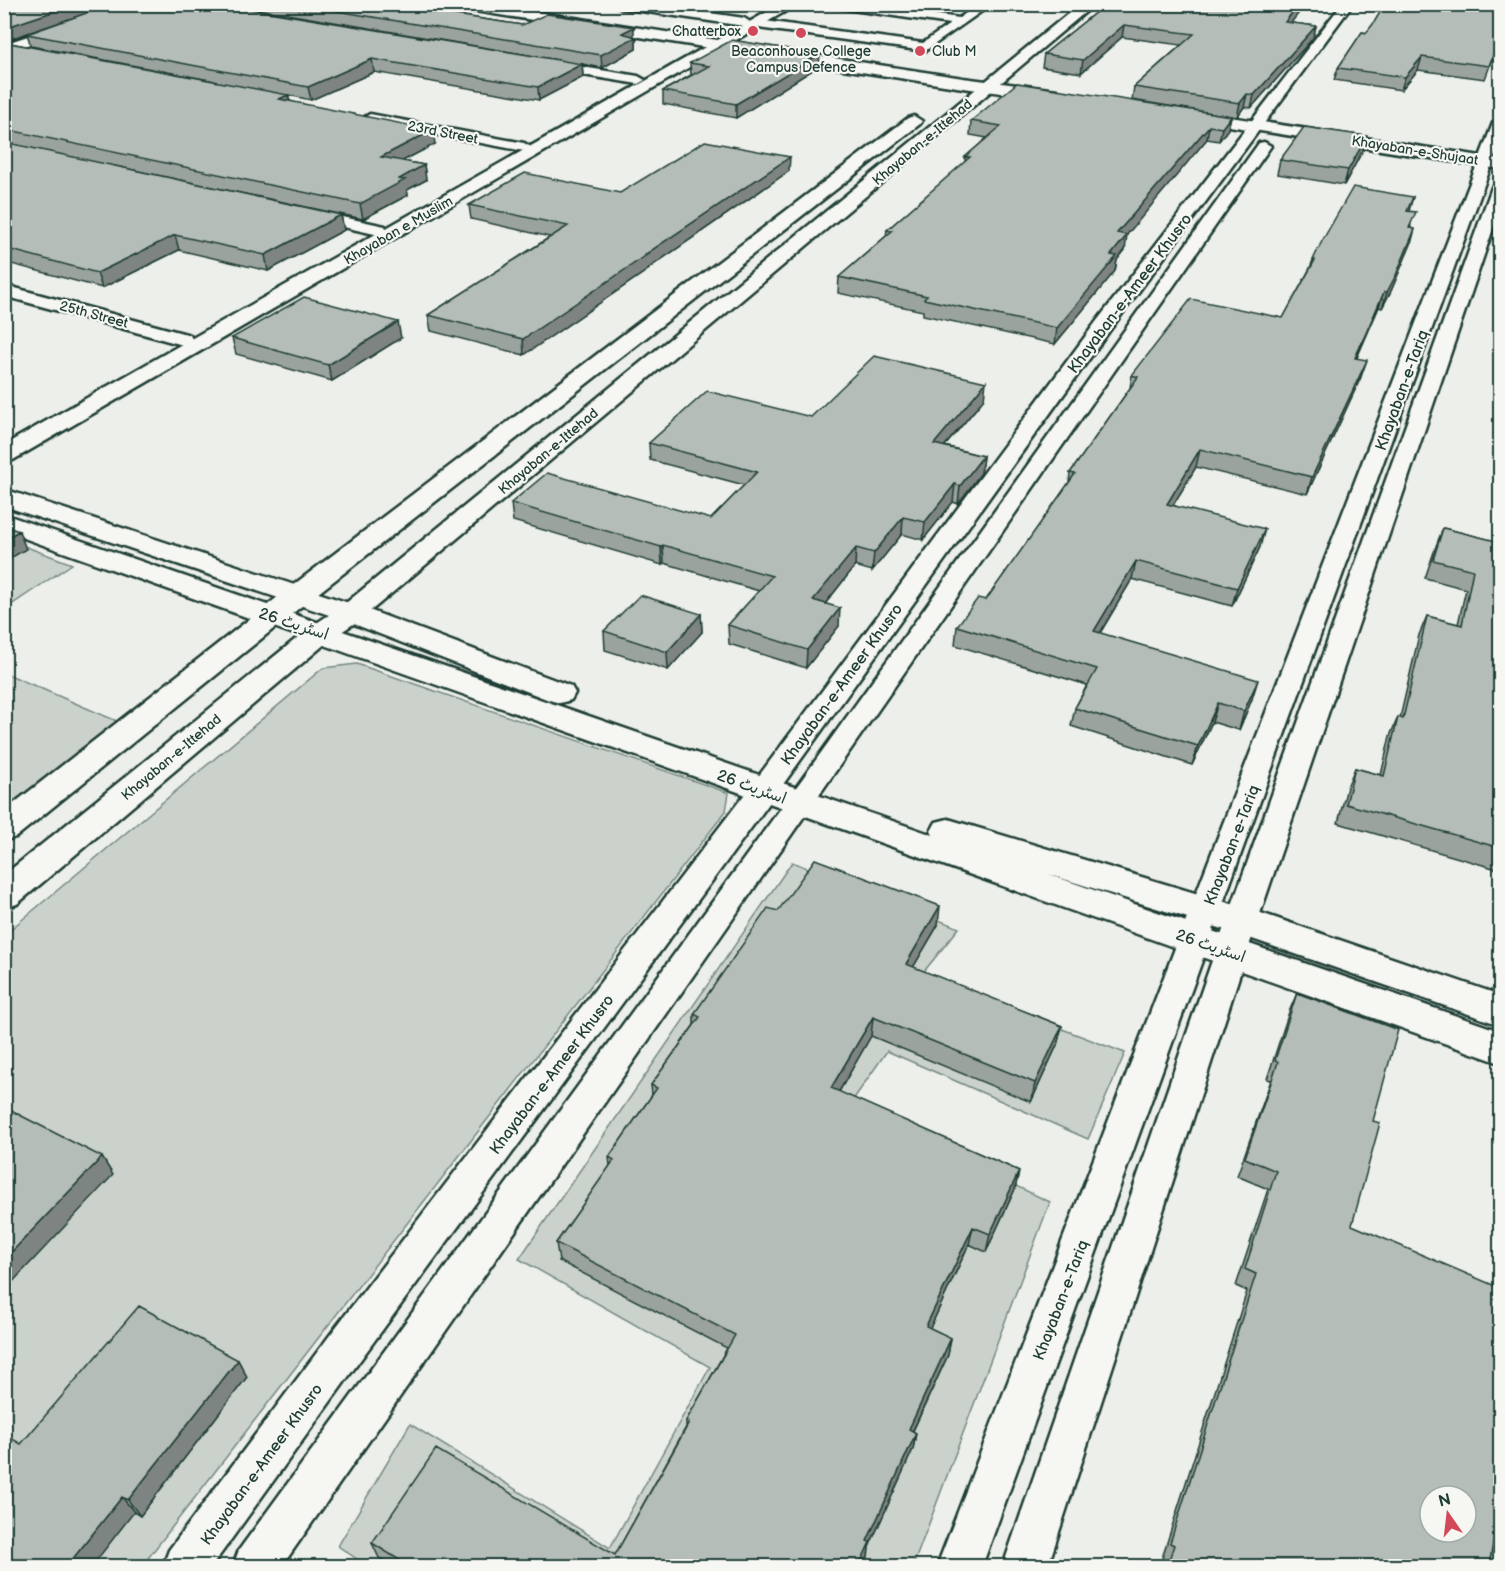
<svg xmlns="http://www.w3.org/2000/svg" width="1505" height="1571" viewBox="0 0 1505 1571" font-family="'Balsamiq Sans','Playpen Sans Arabic',sans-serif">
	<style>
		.green { fill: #cbd2cc; stroke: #758880; stroke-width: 1.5 }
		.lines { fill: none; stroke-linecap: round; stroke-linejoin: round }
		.minor-casing { stroke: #1f3d34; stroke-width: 5 }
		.tertiary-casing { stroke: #1f3d34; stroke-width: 5 }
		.secondary-casing { stroke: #1f3d34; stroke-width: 5 }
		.primary-casing { stroke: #1f3d34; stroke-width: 5 }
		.minor { fill: #f6f6f2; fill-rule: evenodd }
		.tertiary { fill: #f6f6f2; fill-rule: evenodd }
		.secondary { fill: #f6f6f2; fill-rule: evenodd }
		.primary { fill: #f6f6f2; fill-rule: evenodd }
		.wall { fill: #9ba39e; stroke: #1f3d34; stroke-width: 1.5 }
		.shaded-wall { fill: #7e8481; stroke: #1f3d34; stroke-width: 1.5 }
		.building { fill: #b4bdb8; stroke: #1f3d34; stroke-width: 1.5; fill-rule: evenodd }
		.poi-dot { fill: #d1495b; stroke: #f6f6f2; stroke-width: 2 }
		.labels { text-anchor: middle; stroke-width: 4.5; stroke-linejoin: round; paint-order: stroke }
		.far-poi-label { font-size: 14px; fill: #1f3d34; stroke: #f6f6f2; text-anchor: end }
		.far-street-label { font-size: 14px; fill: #1f3d34; stroke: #f6f6f2 }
		.street-label { font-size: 16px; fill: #1f3d34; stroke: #f6f6f2 }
	</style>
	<rect width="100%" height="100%" fill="#edefea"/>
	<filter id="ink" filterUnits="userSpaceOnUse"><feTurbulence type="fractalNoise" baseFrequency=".0167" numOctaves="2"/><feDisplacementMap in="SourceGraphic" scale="12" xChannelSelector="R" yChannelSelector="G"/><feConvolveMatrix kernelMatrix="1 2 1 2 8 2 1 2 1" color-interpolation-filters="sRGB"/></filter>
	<g filter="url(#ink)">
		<path class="green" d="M5,539l67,25 -67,45z
			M357,664l372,129 -3,18 -584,755h-137v-632l318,-266z
			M5,673l114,49 -114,91z
			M792,862l167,66 -38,47 204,78 -37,86 -201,-88 -39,56 202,95 -137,364h-546l-29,-20 72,-122 200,124 100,-181 -191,-108z"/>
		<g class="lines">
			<g class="minor-casing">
				<path id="minor" d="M615,4h33l96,14 6,4 -6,4 -124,-18z
					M833,4h33l93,14 20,-14h13l-67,47 -167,-23 -6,-4 6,-4 165,23 27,-19 -112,-16z
					M1055,4h30l6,4 -6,4z
					M1342,4h11l-243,326 -326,453 -423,576 -149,207h-49l6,-16 164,-219 431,-562 332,-447z
					M545,61l93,15 7,4 -7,4 -98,-16 -1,-3 1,-3z
					M370,114l154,29 7,4 -7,4 -159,-30 -2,-3z
					M1500,119v22l-518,1425h-45l556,-1443z
					M1264,142l7,4 -989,1420h-49l6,-16 561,-768 459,-639z
					M1500,182v26l-253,744 -199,614h-45l212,-614 277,-765z
					M305,209l80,17 2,4 -8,5 -80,-18 -2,-3 2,-3z
					M4,285l186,50 2,4 -2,4 -7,2 -179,-49z"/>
			</g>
			<g class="tertiary-casing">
				<path id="tertiary" d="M123,4h21l-140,49v-9z
					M781,4h17l-785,456 -9,2v-17z"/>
			</g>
			<g class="secondary-casing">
				<path id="secondary" d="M450,4h35l478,74 94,12 8,5 -8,5 -94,-12 -507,-80z
					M1185,110l315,49v10l-321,-51 -2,-3 2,-3z
					M4,489l357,118 210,79 4,7 -4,7 -11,3 -11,-3 -208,-81 -337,-113z
					M4,514l929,321 -2,-4 5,-9 12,-3 307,92 245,84v30l-271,-94 -181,-57 452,157v32l-1496,-532z"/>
			</g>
			<g class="primary-casing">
				<path id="primary" d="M1080,4h15l-734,615 -29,19 -315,266 -13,4v-33l308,-249 29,-19z
					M914,116l8,5 -2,3 -612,477 -292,236 -12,4v-30l284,-222 620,-471z"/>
			</g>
			<use href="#minor" class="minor"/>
			<use href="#tertiary" class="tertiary"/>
			<use href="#secondary" class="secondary"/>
			<use href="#primary" class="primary"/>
		</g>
		<path class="wall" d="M4,4l560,57 -337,-57h202l1,4 -5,2 97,15 112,12h2v12l-34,19 -20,-4 1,13 -44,23 -165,-28 -63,28 -23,-5 2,6 145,43 -33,17 22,4 2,15 -19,10 1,5 -45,24 -253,-54 231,50 3,15 -76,41 -89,-21 -77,38 -98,-26v-220l211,39 -184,-35 -4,-12 -23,7z
			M1106,4l185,19 25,3 -3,12 -62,70 -7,-1 -7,10 -105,-17 2,-13 47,-42 -59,-8 -41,36 -39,-6 2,-13z
			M1362,32l138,16 -4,12h-4l-7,19 -67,-9 -17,20 -67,-10 4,-12z
			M690,63l129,3 -83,52 -73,-14v-13l28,-16z
			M1231,116l-3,13 -9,12 -12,-2 -81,96 -1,15 -8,10 -2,11 -60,73 -132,-29v-4l-85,-18 1,-16 47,-41 1,-6 78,-68v-5l22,-19 -17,-3 1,-14z
			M1363,150l-19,35 -67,-11 3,-14z
			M789,171l-140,97v1l-125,86 -93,-24 -3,-16 122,-78 -79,-18 -2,-14 151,-12z
			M1413,197l-4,14 2,17v16l-20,47 -9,17 -3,-1 -22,51 4,19 -54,117 -111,-27 -23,38 87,42 -28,59 -100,-27 -32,54 152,66 -13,31 -27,-8 -20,43 -121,-39 4,-18 12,-23 -132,-40 2,-19 29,-26 83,-117 1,-10 60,-85 2,-13 151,-57 27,-50 3,-8z
			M232,338h169l-69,43 -96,-27z
			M984,399l-39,47 38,10 -2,17 -23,31 -5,-2 -30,38 -21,-6 -30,37 -17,-5 -30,38 14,22 -33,42 -77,-24 -1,-19 31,-34 -95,-28 -2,2 -149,-44 -2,-18 200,16 33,-34 -94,-25 -1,-17 162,-26z
			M1443,528l57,14v328l-162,-47 9,-36 8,-19 26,7 9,-39 8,-19 2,1 19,-83 8,-19 31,8 8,-35 -41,-11 11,-32z
			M701,614l1,18 -34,38 -63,-20 -1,-19z
			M778,911l160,14 -25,42 149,59 -5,19 -26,57 -160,-66 -32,56 180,79 -4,18 -29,63 -17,-8 -39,84 21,10 -3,17 -35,76 3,2 -3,16 -44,98 -1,10 -5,9h-470l-14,-8 -7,-15 243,12 71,-128v-6l41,-73 -168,-87 -3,-18 54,-77 -1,-9 43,-62 -1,-10 43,-60v-11z
			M1500,916v23l-2,-1z
			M1297,993l76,128 -21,104 147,309 -5,5 -5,27h-326l3,-6 -4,-2 85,-267 -11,-5 32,-97 -31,-13 34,-96 -4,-1 22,-67z
			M238,1360l9,17 -107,139 -119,-72z"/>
		<path class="shaded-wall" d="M76,4h38l-110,37v-13z
			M408,4h21l1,4 -25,10 -2,-11z
			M1299,4h7l-24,30 3,-12z
			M1124,25l-2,12 -41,36 2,-13z
			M1316,26l-3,12 -62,70 3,-13z
			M634,27v11l2,-1v12l-34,19 -1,-13 21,-22z
			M820,54l-1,12 -83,52v-14z
			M1422,57l-4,13 -17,20 4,-13z
			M372,59l2,13 -63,28 -3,-13z
			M582,64l1,13 -44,23 -1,-13z
			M1247,94l-3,13 -7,10 3,-14z
			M288,95l3,13 -12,-9z
			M1231,116l-3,13 -9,12 3,-13z
			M1209,126l-2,13 -92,110 2,-16z
			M433,130l2,14 -52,27 -2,-14z
			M1367,136l-4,14 -19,35 4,-15z
			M790,157l-1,14 -140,97v1l-125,86 -1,-16 123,-85z
			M424,165l2,15 -19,10 1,5 -45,24 -3,-15 39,-25z
			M341,215l3,15 -76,41 -3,-16z
			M1415,229l-4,15 -20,47 -9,17 5,-16z
			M175,235l4,15 -77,38 -5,-15z
			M1127,235l-2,15 -8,10 -2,11 -60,73 2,-16 54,-73z
			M1384,292l-5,15 -30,67 6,-16z
			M398,322l3,16 -69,43 -4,-16z
			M1367,360l-6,17 -54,117 5,-17z
			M986,382l-2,17 -52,62 2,-17z
			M1200,449l-4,18 -33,55 4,-18z
			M983,456l-2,17 -23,31 2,-18z
			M955,484l-2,18 -30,38 2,-18z
			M903,517l-1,17 -30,37 2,-18z
			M1265,529l-5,18 -28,59 5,-18z
			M19,531l7,18 -22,13v-23z
			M663,545l1,18 -2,2 -1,-18z
			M856,548l-1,18 -42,53v-19z
			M1136,561l-4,18 -42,71 4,-19z
			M840,608l-1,18 -33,42 1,-18z
			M701,614l1,18 -34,38 -1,-18z
			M1258,680l-6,19 -13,31 5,-19z
			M1218,703l-6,19 -20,43 6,-19z
			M940,906l-2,19 -34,58 2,-19z
			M873,1017l-2,19 -41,71 1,-19z
			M1062,1026l-5,19 -26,57 4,-19z
			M102,1157l11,18 -109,116v-31z
			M1019,1171l-4,18 -29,63 4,-18z
			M973,1227l-4,17 -46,99 3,-17z
			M951,1338l-3,17 -42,90 3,-16z
			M238,1360l9,17 -107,139 -12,-16z
			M916,1433l-3,16 -44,98 -1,10 -5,9h-4l8,-25z
			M122,1497l12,15 -42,54h-25z"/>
		<path class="building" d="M4,4h72l-72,24z
			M112,4h108l362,60 -44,23 -166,-28 -64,28 -281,-53z
			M295,4h113l-5,3 119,18 25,-11 87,13 -12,6 14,4 -35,18z
			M1106,4h193l-14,18 31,4 -62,69 -7,-1 -7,9 -106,-16 60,-53 -70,-9 -41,35 -39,-6z
			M1385,4h115v44l-4,-1 -7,19 -67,-9 -17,20 -67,-9 24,-36 4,1 7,-9z
			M732,40l88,14 -84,50 -73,-13 46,-25 -19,-3z
			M4,42l284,53 -9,4 154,31 -52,27 43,8 -25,14 6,1 -45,24 -356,-75z
			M1017,83l214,33 -9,12 -13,-2 -92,107 10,2 -16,20 6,1 -60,72 -133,-29 3,-3 -88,-19 53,-46 -5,-1 83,-73h-5l36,-31 -30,-5z
			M1304,127l63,9 -19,34 -68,-10z
			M705,141l85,16 -144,97h2l-125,85 -95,-24 140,-89 -99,-21 56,-32 95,20z
			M4,142l337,73 -76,40 -90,-20 -78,38 -93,-25z
			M1353,187l60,10 -6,14 9,1 -7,16 6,1 -19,46 -9,17h-3l-29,66 12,2 -55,117 -112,-28 -33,55 98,25 -28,59 -101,-27 -42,70 164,49 -14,31 -26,-8 -20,43 -123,-38 22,-39 -140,-43 21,-28 8,2 89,-126 -5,-1 68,-96 -6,-2 59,-76 92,19 32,-58h-2l8,-17z
			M304,297l94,25 -70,43 -96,-27z
			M874,356l112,26 -52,62 49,12 -23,30 -5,-2 -30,38 -22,-5 -29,36 -18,-5 -43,52 27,8 -33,42 -79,-25 44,-49 -109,-31 -2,2 -150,-44 36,-30 164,46 46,-47 -108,-29 58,-52 104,26z
			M4,526l15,5 -15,8z
			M1443,528l57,14v306l-154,-44 9,-36 29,8 14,-59 5,2 24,-103 35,9 11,-55 -40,-10z
			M640,595l61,19 -34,38 -63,-21z
			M815,859l125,47 -34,58 156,62 -27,57 -162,-66 -42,71 188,83 -29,63 -17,-7 -47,99 25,12 -42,91 7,4 -49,108 3,1 -11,24h-450l-37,-23 64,-94 179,106 74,-132 -3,-2 49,-86 -179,-92 58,-83 -5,-3 48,-69 -6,-3 49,-68 -6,-3 74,-106 10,3z
			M1297,993l101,37 -25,91 7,2 -28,102 148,63v237l-1,9 -4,-2 -6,34h-322l7,-21 -4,-2 86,-269 -11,-5 31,-98 -31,-13 33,-96 -3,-2zM1430,1496h36v36h-36z
			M4,1107l98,50 -98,103z
			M139,1306l99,54 -110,140 -6,-3 -55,69h-63v-132l17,10z"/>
	</g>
	<g class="poi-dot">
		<circle cx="753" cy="31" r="6"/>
		<circle cx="801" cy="33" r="6"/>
		<circle cx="920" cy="51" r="6"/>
	</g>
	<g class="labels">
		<g class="far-poi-label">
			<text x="741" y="36">Chatterbox</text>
			<text x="801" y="56" text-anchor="middle">Beaconhouse College<tspan x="801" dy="16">Campus Defence</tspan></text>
			<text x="932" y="56" text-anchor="start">Club M</text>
		</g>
		<g class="far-street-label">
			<text transform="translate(443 132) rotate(11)" y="5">23rd Street</text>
			<text transform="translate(922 142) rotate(-40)" y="5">Khayaban-e-Ittehad</text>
			<text transform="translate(1415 150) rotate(9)" y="5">Khayaban-e-Shujaat</text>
			<text transform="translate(398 230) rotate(-30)" y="5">Khayaban e Muslim</text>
			<text transform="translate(94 314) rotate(15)" y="5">25th Street</text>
			<text transform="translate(548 451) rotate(-40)" y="5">Khayaban-e-Ittehad</text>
			<text transform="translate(171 757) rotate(-40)" y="5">Khayaban-e-Ittehad</text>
		</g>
		<g class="street-label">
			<text transform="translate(1129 293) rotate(-53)" y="6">Khayaban-e-Ameer Khusro</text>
			<text transform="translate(1401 390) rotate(-70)" y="6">Khayaban-e-Tariq</text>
			<text transform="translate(294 623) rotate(18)" y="6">اسٹریٹ 26</text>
			<text transform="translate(841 684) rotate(-54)" y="6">Khayaban-e-Ameer Khusro</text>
			<text transform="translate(752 786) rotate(20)" y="6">اسٹریٹ 26</text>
			<text transform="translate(1231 845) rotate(-69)" y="6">Khayaban-e-Tariq</text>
			<text transform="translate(1211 945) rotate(19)" y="6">اسٹریٹ 26</text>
			<text transform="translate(551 1074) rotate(-53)" y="6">Khayaban-e-Ameer Khusro</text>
			<text transform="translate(1060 1300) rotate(-69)" y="6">Khayaban-e-Tariq</text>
			<text transform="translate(261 1464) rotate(-54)" y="6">Khayaban-e-Ameer Khusro</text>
		</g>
	</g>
	<rect width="1505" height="1571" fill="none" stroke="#f6f6f2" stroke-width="24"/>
	<rect x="12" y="12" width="1481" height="1547" fill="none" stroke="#1f3d34" stroke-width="2" filter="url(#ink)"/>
	<g transform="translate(1448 1514) rotate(346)"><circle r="28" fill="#f6f6f2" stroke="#a0aca6" stroke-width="1.5"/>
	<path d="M0-4.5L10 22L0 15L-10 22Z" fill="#d1495b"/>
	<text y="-9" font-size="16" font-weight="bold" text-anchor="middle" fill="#1f3d34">N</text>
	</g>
</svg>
